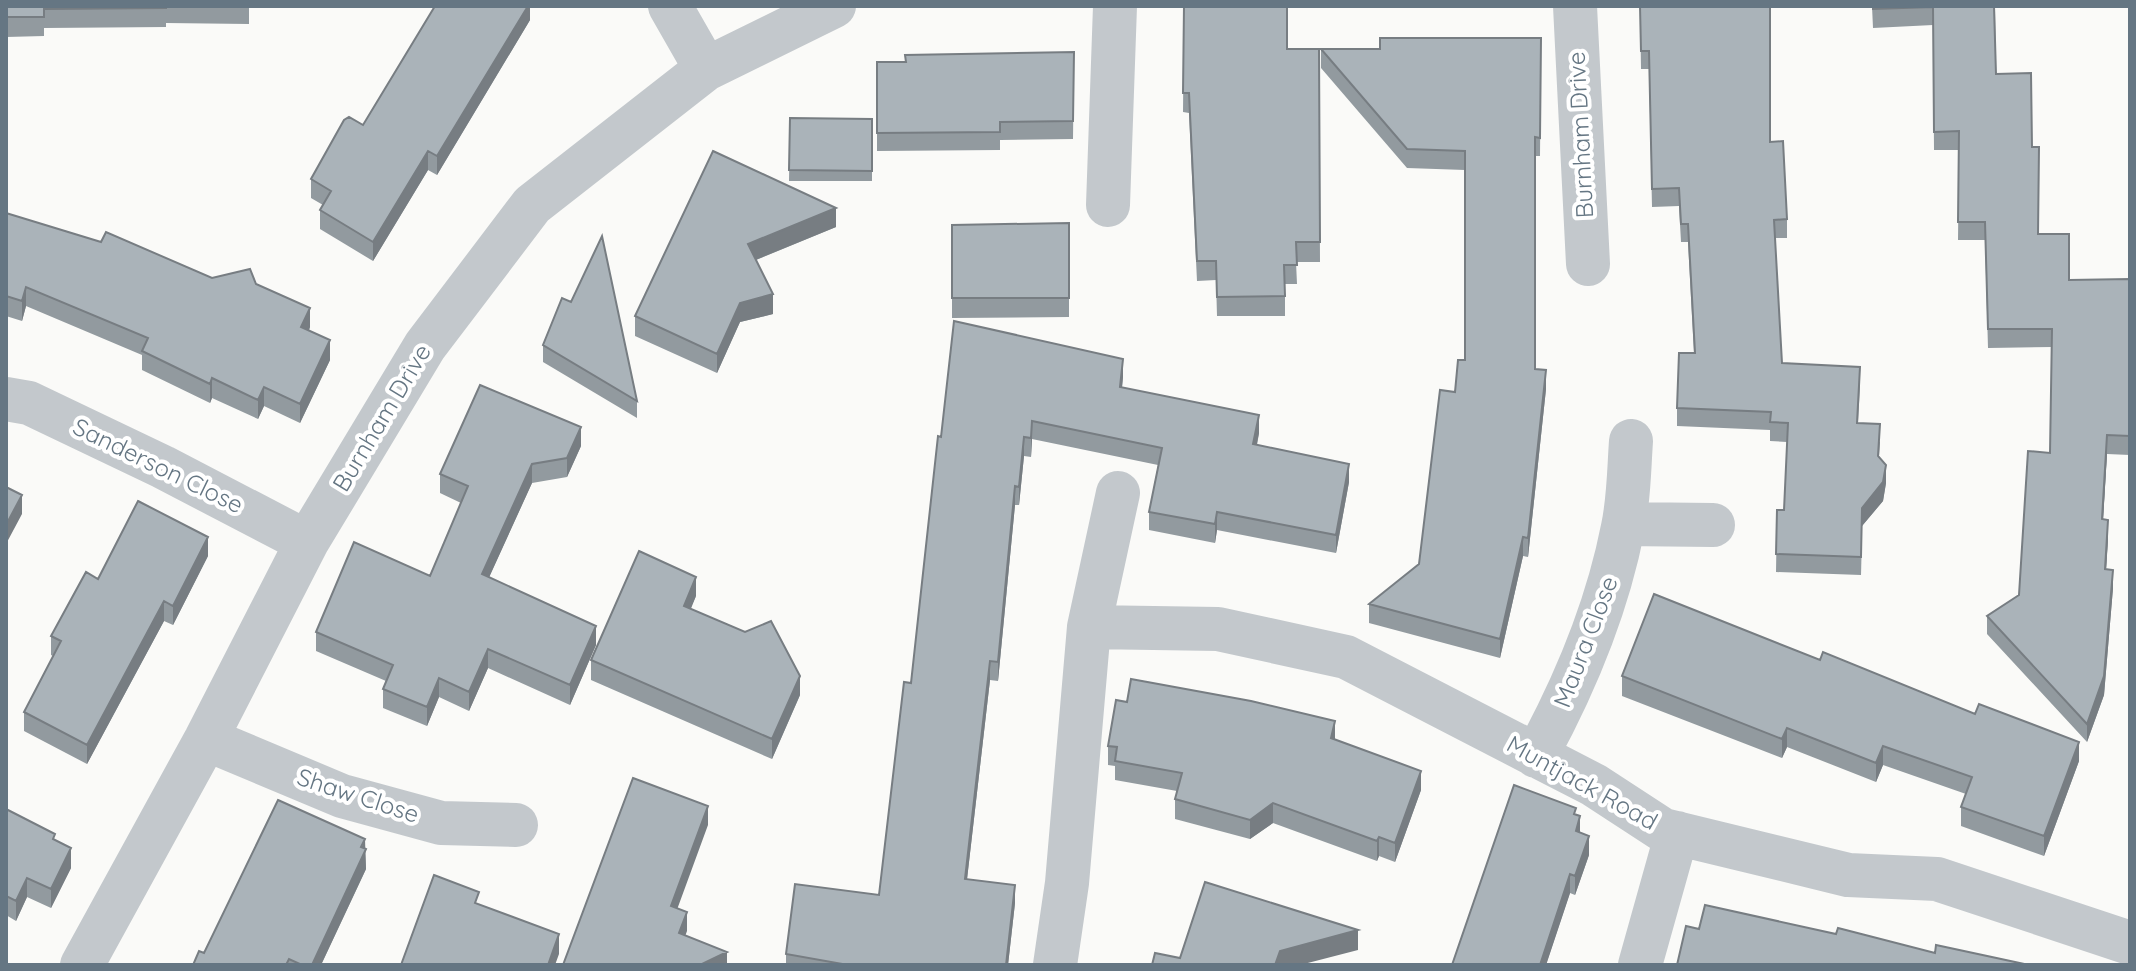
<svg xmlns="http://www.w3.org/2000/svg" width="2136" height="971" viewBox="0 0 2136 971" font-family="Quicksand,sans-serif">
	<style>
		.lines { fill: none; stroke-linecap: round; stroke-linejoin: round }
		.minor { stroke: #c3c8cc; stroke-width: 44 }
		.wall { fill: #929a9f }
		.shaded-wall { fill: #777d82 }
		.building { fill: #aab3b9; stroke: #777d82; stroke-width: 2 }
		.labels { text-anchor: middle; stroke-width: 8; stroke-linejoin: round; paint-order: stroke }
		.street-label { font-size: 24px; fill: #657683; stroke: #fff }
	</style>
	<rect width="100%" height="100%" fill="#fafaf8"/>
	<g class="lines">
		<path class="minor" d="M670,6l36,63
			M1575,6l13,258
			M1108,205l7,-199
			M6,399l23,4 134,64 144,75
			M1624,524l89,1
			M1089,627l29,-134
			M206,739l136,57 99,27 75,2
			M1536,756c40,-73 71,-147 87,-229 6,-28 6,-58 8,-86
			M82,965l124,-226 101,-197 118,-196 107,-141 174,-136 128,-63
			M1055,965l12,-82 22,-256 129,2 128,28 248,128 69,45 185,45 89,4 193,64
			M1640,965l37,-132"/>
	</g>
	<path class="wall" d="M6,6h243v18l-83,-1v4l-122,1v8l-38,1z
		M530,6v14l-93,155 -9,-5 -55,91 -53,-32v-19l3,-5 -12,-7v-19l52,-54z
		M1184,6l103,43h32l1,213h-24l1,22h-12v32h-68l-1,-36 -19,1 -8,-168 -6,-1z
		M1640,6l130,136 17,77v19h-12l7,125 78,22 -2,38 22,19 -1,15 7,26 -3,18 -21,25 -1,49 -85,-3 1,-62h7l3,-68 -17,-1v-11l-93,-4v-18l17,-55 -6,-111h-7l-2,-36 -27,1 -3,-138h-8z
		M1872,6h183l-60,2 1,66 36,73 7,87 30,46 61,-1v176l-23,-1 -4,66 5,19 -2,30 7,19 -9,107 -17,47 -100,-108v-18l32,-21 31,-142 2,-106 -64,1 -3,-108h-27l1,-90h-25l-1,-125 -60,3z
		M1541,38l-1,118h-5v213l11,20 -18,168 -5,-1 -23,102 -131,-35v-19l50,-40 46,-204v-190l-58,-2 -86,-100v-19h59z
		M1074,52l-1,87 -73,1v10l-123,1v-89h28z
		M790,118l82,1v62h-83z
		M713,151l123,76 -80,33 17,54 -33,8 -23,51 -82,-37v-20z
		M6,213l206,65 44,6 54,43 -1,4 21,29 -30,63 -36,-17 -6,13 -46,-21 -2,5 -68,-33v-15l-116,-49 -4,15 -16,-5z
		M1069,223v94l-117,1v-93z
		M543,345l94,56v17l-94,-56z
		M1123,377l-1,11 137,45 -2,12 92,37 -13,71 -119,-23 -2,13 -66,-13v-18l9,-47 -126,-26 -1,18 -7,-1 -5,49h-4l-17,176 -8,-1 -23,199 48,24 -7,62h-222v-11l93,-59 32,-212 30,-246z
		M581,446l-14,31 -35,6 -43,94 107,68 -26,60 -82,-37 -19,43 -30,-14 -12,29 -44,-18v-19l3,-8 -70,-30v-19l114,-56 31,-73 -21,-10v-19z
		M208,556l-35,69 -9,-4 -77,143 -63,-33v-19l29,-56 -2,-1v-19l47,-57z
		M696,596l-6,13 110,86 -28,64 -181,-79v-20z
		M1820,660l155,54 104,47 -35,95 -83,-30v-19l5,-13 -83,-29 -7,17 -89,-35 -5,11 -160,-62v-20z
		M1335,739l86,51 -26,72 -16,-6 -2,5 -104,-38 -23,16 -75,-20v-20l2,-8 -62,-11v-14l-7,-1v-19z
		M6,809l49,32 16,27 -20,40 -24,-11 -11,24 -10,-6z
		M1576,814l4,19 9,22 -14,40 -5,-2 -24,72h-94z
		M365,849l1,20 -45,96h-128z"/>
	<path class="shaded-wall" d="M528,6h2v14l-93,155v-19z
		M428,151v19l-55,91v-19z
		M836,208v19l-88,36v-19z
		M26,287v19l-4,15v-20z
		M773,294v20l-33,8 -23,51v-19l23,-51z
		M310,308v19l-9,19v-19z
		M330,340v20l-30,63v-19z
		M1123,359v18l-3,29v-19z
		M1546,370v19l-18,168v-19z
		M212,378v20l-2,5v-19z
		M264,387v19l-6,13v-19z
		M1259,415v18l-6,30v-19z
		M1032,421v18l-1,18v-19z
		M581,427v19l-14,31v-19z
		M2107,435v19l-5,84v-19z
		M1024,437v19l-5,49v-18z
		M532,464v19l-50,110v-19z
		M1349,464v18l-13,71v-18z
		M1886,465v18l-3,18 -21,25 -1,49 1,-67z
		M1015,486v19l-17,176v-19z
		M22,495v19l-16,30v-19z
		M1217,512v18l-2,13v-19z
		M2108,520v19l-3,49v-19z
		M208,537v19l-35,69v-19z
		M1523,537v19l-23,102v-19z
		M2113,570v18l-9,107 -17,47v-18z
		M696,577v19l-12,30v-20z
		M164,601v20l-77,143v-19z
		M596,626v19l-26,60v-20z
		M488,649v19l-19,43v-19z
		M990,661v19l-25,217v-18z
		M800,676v19l-28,64v-20z
		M439,678v19l-12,29v-19z
		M1335,721v20l-4,-3z
		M1787,728v19l-5,11v-19z
		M2079,742v19l-35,95v-20z
		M1883,746v19l-7,17v-19z
		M1421,771v19l-26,72v-19z
		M1273,803v20l-23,16v-19z
		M708,806v19l-37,101v-20z
		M1580,816v20l-4,-5z
		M1589,836v19l-14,40v-19z
		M1379,837v19l-2,5v-20z
		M365,839l1,30 -45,96h-9z
		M71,848v20l-20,40v-19z
		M1570,874v19l-24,72h-6z
		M27,878v19l-11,24v-20z
		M1015,885v18l-7,62h-2z
		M687,912v19l-8,22v-20z
		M1358,930v20l-58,15h-25l5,-14z
		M559,934v20l-4,11h-7z
		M727,952v13h-27z"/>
	<path class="building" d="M6,6h160v2l-122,1v8h-38z
		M435,6h93l-91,150 -9,-5 -55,91 -53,-32 11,-19 -20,-12 33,-59 5,-3 14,8z
		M1184,6h103v43h32l1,193h-24l1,23h-13l1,31 -68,1 -1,-36h-19l-8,-168h-6z
		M1640,6h130v136l13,-1 4,78 -13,1 8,143 78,4 -3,56 23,1 -2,32 8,9 -3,17 -21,26 -1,49 -85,-3 1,-44h7l4,-87 -18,-1 1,-10 -94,-4 2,-55h16l-7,-129h-7l-2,-36 -27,1 -3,-138h-8z
		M1873,6h121l2,68 35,-1 1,74h7l-1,87h31v46l61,-1v157l-23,-1 -5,84 6,1 -3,49 8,1 -9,106 -17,48 -100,-108 32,-21 9,-144 22,2 2,-124h-64l-3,-107h-27l1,-91 -25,1 -1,-125 -60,2z
		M1380,38h161l-1,100 -5,-1v232l11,1 -18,168 -5,-1 -23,102 -131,-35 50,-40 21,-174 15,2 3,-32h7v-209l-58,-2 -86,-100h59z
		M1074,52l-1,69 -73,1v10l-123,1v-71h29l-1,-7z
		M790,118l82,1v52l-83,-1z
		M713,151l123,57 -88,36 25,50 -33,9 -23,51 -82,-38z
		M6,213l95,29 5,-10 106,46 38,-9 6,15 54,24 -9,19 29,13 -30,64 -36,-17 -6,13 -46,-22 -2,6 -68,-33 6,-13 -122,-51 -4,14 -16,-5z
		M1069,223v75h-117v-73z
		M602,236l35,165 -94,-56 19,-47 9,4z
		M954,321l169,38 -3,28 139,28 -6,29 96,20 -13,71 -119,-23 -2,12 -66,-12 13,-64 -130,-27 -1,17 -7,-1 -5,50 -4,-1 -17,176 -8,-1 -25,218 50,6 -9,80h-158l-62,-11 9,-70 84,11 25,-213 7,1 27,-247 3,1z
		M480,385l101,42 -14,31 -35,6 -50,110 114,52 -26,59 -82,-36 -19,43 -30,-14 -12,29 -44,-18 10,-24 -77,-33 38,-90 76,34 38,-90 -28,-12z
		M6,487l16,8 -16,30z
		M138,501l70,36 -35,69 -9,-5 -77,144 -63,-33 37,-71 -10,-5 35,-64 12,7z
		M639,551l57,26 -12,29 61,26 26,-11 29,55 -28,63 -181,-79z
		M1654,594l166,66 3,-8 152,62 4,-10 100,38 -35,94 -83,-29 11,-30 -89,-31 -7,17 -89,-35 -5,11 -160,-63z
		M1131,679l120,22 84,20 -4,17 90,33 -26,72 -16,-6 -2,4 -104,-38 -23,17 -75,-21 7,-26 -67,-12 2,-14 -9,-1 8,-46 11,2z
		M633,778l75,28 -37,100 16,6 -8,21 48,19 -27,13h-137z
		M1514,785l62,23 -2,6 6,2 -4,15 13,5 -14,40 -5,-2 -30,91h-88z
		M278,800l87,39 -4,8 5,2 -54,116h-10l-13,-6 -3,6h-93l6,-14 5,2z
		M6,809l49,25 -2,5 18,9 -20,41 -24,-11 -11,23 -10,-5z
		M434,875l45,17 -4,11 84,31 -11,31h-147z
		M1205,882l153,48 -78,21 -5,14h-123l3,-12 25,5z
		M1705,905l131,29 2,-6 97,25 1,-8 93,20h-352l9,-39 13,3z"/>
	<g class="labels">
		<g class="street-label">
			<text transform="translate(1581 135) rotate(-93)" y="8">Burnham Drive</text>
			<text transform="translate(382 418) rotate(-59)" y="8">Burnham Drive</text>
			<text transform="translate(158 466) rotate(26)" y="8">Sanderson Close</text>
			<text transform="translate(1586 642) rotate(-69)" y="8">Maura Close</text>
			<text transform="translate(1582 783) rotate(29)" y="8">Muntjack Road</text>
			<text transform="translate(358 796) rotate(18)" y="8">Shaw Close</text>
		</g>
	</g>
	<rect width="2136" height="971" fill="none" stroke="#657683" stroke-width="16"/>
</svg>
